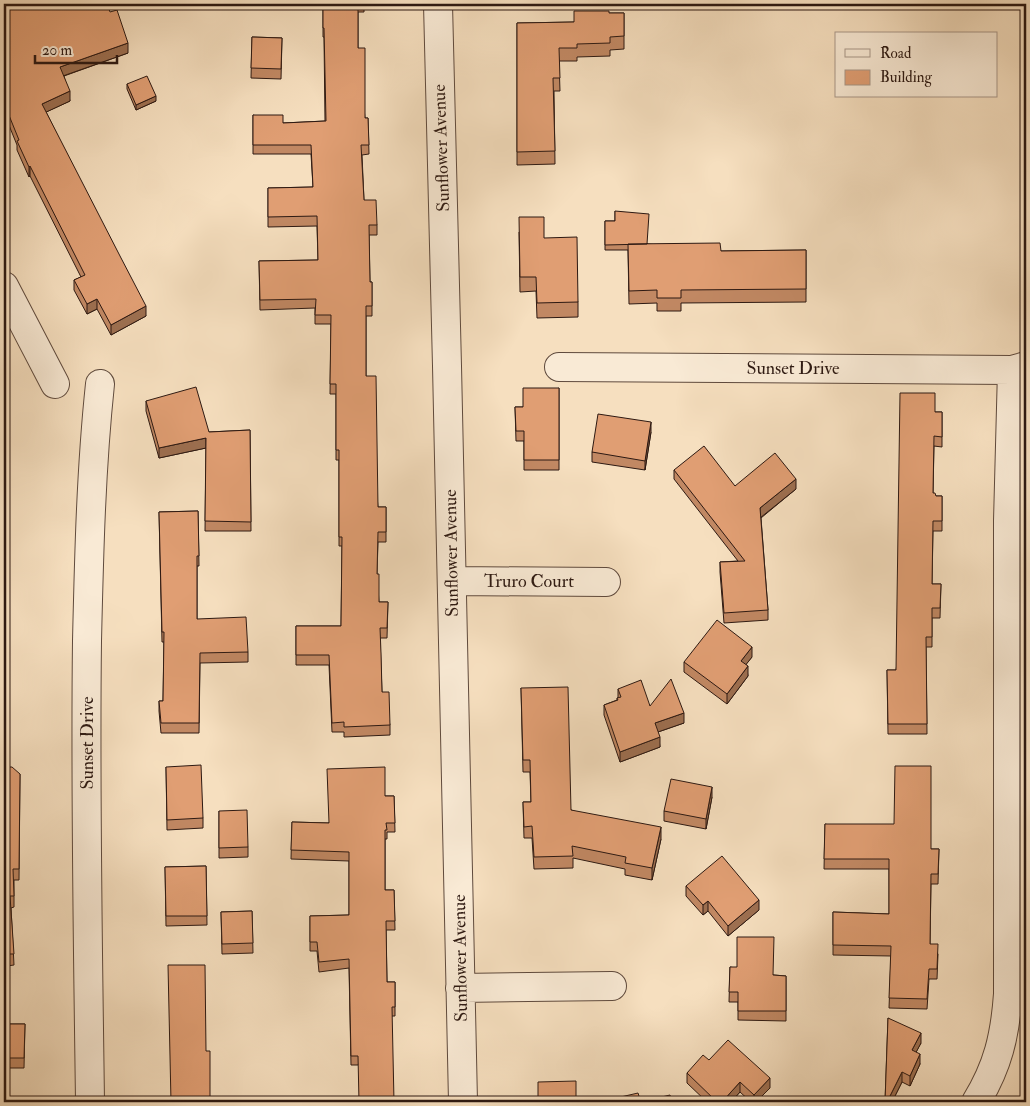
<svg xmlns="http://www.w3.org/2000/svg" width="1030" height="1106" viewBox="0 0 1030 1106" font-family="'IM FELL Double Pica',serif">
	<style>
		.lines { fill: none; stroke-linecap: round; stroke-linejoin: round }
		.street-casing { stroke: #5f4a3d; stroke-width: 30 }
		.street { stroke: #f9ead5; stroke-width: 28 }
		.wall { fill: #c18863; stroke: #2d1912 }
		.shaded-wall { fill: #9d6f50; stroke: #2d1912 }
		.building { fill: #e09e73; stroke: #2d1912 }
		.labels { text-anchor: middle; stroke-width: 5; stroke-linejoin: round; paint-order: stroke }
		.street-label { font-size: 18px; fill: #2d1912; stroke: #f9ead5 }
	</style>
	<rect width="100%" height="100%" fill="#f6dfbf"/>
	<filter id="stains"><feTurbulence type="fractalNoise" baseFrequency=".004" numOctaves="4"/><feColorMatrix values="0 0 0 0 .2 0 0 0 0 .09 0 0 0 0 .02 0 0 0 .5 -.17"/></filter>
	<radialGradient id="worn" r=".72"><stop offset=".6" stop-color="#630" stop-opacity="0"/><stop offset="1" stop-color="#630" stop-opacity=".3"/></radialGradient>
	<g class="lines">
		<g class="street-casing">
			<path id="street" d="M438,4l9,362 16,736
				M4,286l51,98
				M559,367l453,3 14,-4
				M452,581l154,1
				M460,988l152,-2
				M90,1102c-2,-154 -5,-307 -3,-461 2,-86 4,-172 13,-257
				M976,1102c22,-36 29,-66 32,-108v-473l4,-151"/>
		</g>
		<use href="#street" class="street"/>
	</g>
	<path class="wall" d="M4,4l124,49 -64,23 6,25 -24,11 100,204 -35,19 -14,-26 -10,5 -13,-24v-10l7,-3 -51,-101 -1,1 -12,-27v-5l-13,-32v-26h1l-1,-3z
		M323,4h41v8h-6v36l7,70h3l1,36 -7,1 2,45 13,25v10h-8l1,47h2v34h-6v60l12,131h8v35h-8l-1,32 2,28h9l-1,36h-7l2,54 8,33v10l-46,2v-5h-12l-3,-67h-33v-39h45l1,-80h-3v-86h-3v-66h-6l1,-70h-16v-16l-55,2 -1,-49 59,-1 -1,-34 -49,1v-39l45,-1 -2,-33h-58v-39l30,8 42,-2 -1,-84h-1z
		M609,13h15v36l-14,1v6l-33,1v4h-18l1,30h-6l1,73 -38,1v-142l57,-1z
		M252,37l30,1 -1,41 -30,-1z
		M127,84l29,17 -20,9 -9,-21z
		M615,211l33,33 73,7 85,-1v52l-125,1v8h-24v-8l-28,1 -1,-54h-23v-29h10z
		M519,232l25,6 34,64v15l-41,1 -1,-27 -16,1z
		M559,388v82h-35v-29h-8l-1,-34h8z
		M146,401l63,31 41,-2 1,101h-46l1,-83 -47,10 -13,-47z
		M935,412h7v35l-8,-1 -1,47 3,3h6v35h-9l-1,53h9l-1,34h-8v29h-6l1,87h-39l-1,-64h9z
		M651,432l-6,38 -53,-8v-10z
		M4,451l4,25v10h-4z
		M674,470l61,16 61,3 -35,29 7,92v10l-44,3 -4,-51v-10l18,-1 -64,-82z
		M198,511l1,55h-2v53l51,33v10l-48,1 -1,70h-38l-2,-22v-10h4l1,-59h-2l-3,-130z
		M4,600h1v41h-1z
		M752,657l-6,7 2,12 -21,28 -43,-32v-10z
		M521,688l50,122 90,29 -9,41 -27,-5v-6l-52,-11v10l-39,1 -2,-31h-8l-1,-36h8l-1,-30h-7z
		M618,689l32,17 34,17 -26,9 2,15 -40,15 -16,-47v-10l13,-5v-2h1z
		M4,767l16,7 -1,106h-5v27l-3,1 3,57 -7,1v22h-3z
		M166,767l37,51v10l-36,2z
		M385,796h9l1,36h-8v7h-2v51h9l1,40h-9l1,52h8v34h-3l-34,49h-7l-2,-97 -30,4 -2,-21h-7v-35l39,-1v-54l-58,-2 1,-37 36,1z
		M712,797l-6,32 -42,-8v-10z
		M219,811l29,36v10l-29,1z
		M825,824l106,25h8l-1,35h-7l-1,60 8,10 -1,25h-8l-2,30 -38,-1 2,-52 -58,-1v-43l56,2v-45h-65z
		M206,866l1,59 -41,1 -1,-59z
		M686,886l73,24 -31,26 -20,-25 -5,4 -17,-19z
		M252,911l1,42 -31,1 -1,-42z
		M730,967l44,8 12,1v45l-48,-1v-18h-9z
		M888,1018l33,25 -5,9 4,12 -10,22 -8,-4 -10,20h-7z
		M4,1024h21l-1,44h-20z
		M709,1060l61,28 -14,14h-5l-11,-10 -9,10h-24l-20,-19v-10z"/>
	<path class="shaded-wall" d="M128,43v10l-68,24v-10z
		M70,91v10l-28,13v-10z
		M156,96v5l-20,9v-5z
		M30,166v10l-1,1v-10z
		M97,299v10l-10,5v-10z
		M146,306v10l-35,19v-10z
		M651,422v10l-6,38v-9z
		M206,438v10l-47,10v-10z
		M796,479v10l-36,29v-10z
		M752,647v10l-11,14v-10z
		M748,666v10l-21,28v-10z
		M684,713v10l-29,10v-10z
		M660,737v10l-40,15v-10z
		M712,787v10l-6,32v-10z
		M661,827v12l-9,41v-12z
		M759,900v10l-31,26v-10z
		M708,901v10l-5,4v-10z
		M921,1033v10l-9,17v-10z
		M920,1054v10l-10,22v-10z
		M902,1072v10l-10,20h-5z
		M770,1078v10l-14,14h-2v-7z
		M740,1082v10l-9,10h-9z"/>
	<path class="building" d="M4,4h10l2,4 11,-4h80l3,8 7,-2 11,33 -68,24 10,24 -28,13 78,152 26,50 -35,19 -14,-26 -10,5 -13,-24 11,-5 -55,-109 -1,1 -12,-26 2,-1 -15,-37v-16l4,-1 -4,-12z
		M323,4h35v44h7v70h3l1,27h-8l3,55h12l1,25h-8l1,57h2v24h-6v70h10l2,131h8v25h-8l-1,42h2v28h9l-1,26h-7l1,25 1,39h7l1,33 -46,2v-5l-12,1 -3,-68h-33v-29h45l1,-89h-3v-87h-3v-66h-6l1,-69h-16l1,-16 -56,1 -1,-39 59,-1 -1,-44 -49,1v-29l45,-1 -2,-42h-58v-30h30v8l43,-2 -2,-93h-1z
		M574,11h35v2h15v23l-14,1v6l-33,1v4h-18l1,30h-7l2,73 -38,1v-129l57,-1z
		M252,37l30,1 -1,31 -30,-1z
		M147,76l9,20 -20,9 -9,-21z
		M615,211l34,3 -2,30 -42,1v-24h10z
		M519,217h25v21l33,-1 1,65 -41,1 -1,-26h-16z
		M720,243l1,8 85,-1v39l-125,1v8h-24v-8l-28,1 -1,-47z
		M196,387l13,45 41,-2 1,92 -46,-1 1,-83 -47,10 -13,-47z
		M523,388h36v72h-35v-29h-8l-1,-24h8z
		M900,393h35v19h7v25l-8,-1 -1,57h2l1,3h6v25h-9l-1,63h9l-1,24h-8v29h-6l1,87h-39l-1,-54h9z
		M598,414l53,8 -6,39 -53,-9z
		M704,446l31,40 40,-33 21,26 -36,29 8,102 -44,3 -4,-51 25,-1 -71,-91z
		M4,451h3l1,25h-4z
		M198,511l1,45h-2v63l49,-2 2,35 -48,1 -1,70h-38l-2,-22h4l1,-69h-2l-3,-120z
		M4,600h1v31h-1z
		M717,620l35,27 -11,14 7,5 -21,28 -43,-32z
		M671,679l13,34 -29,10 5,14 -40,15 -16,-47 14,-5 -1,-2 4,-1 -3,-8 23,-9 9,26z
		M568,687l3,123 90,17 -9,41 -27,-5 1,-6 -54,-11 1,10 -39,1 -2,-31 -8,1 -1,-25h8l-1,-42h-7l-2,-72z
		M201,765l2,53 -36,2 -1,-53z
		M895,766h36v83h8l-1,25h-7l-1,70h8l-1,25h-8l-2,30 -38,-1 2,-52 -58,-1v-33l56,2v-55h-65l1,-35h69z
		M4,767h8l8,7 -1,95h-6l1,27h-4l4,58h-8l1,22 -3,1z
		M385,767v29h9l1,27h-9l1,7h-2v60h9l1,31h-9l1,61h8v25h-3l2,95h-35l-1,-46h-7l-2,-97 -30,3 -2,-20h-7v-26l39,-1v-63l-58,-2 1,-28 37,1 -2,-54z
		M671,779l41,8 -6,32 -42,-8z
		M247,810l1,37 -29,1v-37z
		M722,856l37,44 -31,26 -20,-25 -5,4 -17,-19z
		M206,866l1,50h-41l-1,-49z
		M252,911l1,32 -31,1 -1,-32z
		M737,937h37l-1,38 13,1v35h-48v-19h-9l1,-25h7z
		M168,965h37l1,86h4v51h-39z
		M888,1018l33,15 -9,17 8,4 -10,22 -8,-4 -15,30h-2z
		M4,1024h21l-1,34h-20z
		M728,1040l42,38 -16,17 -14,-13 -18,20h-5l-30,-29 16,-18 6,5z
		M576,1081v21h-38v-20z
		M638,1093l3,9 29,-7 2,7h-73z"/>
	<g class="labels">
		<g class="street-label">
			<text transform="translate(441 148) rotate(-92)" y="6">Sunflower Avenue</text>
			<text x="793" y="374">Sunset Drive</text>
			<text transform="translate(451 553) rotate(-91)" y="6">Sunflower Avenue</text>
			<text x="529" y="587">Truro Court</text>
			<text transform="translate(87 743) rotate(-90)" y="6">Sunset Drive</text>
			<text transform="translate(460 958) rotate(-91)" y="6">Sunflower Avenue</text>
		</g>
	</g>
	<rect width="1030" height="1106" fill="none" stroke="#f6dfbf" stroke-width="20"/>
	<rect x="5" y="5" width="1020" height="1096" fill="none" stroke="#2d1912" stroke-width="2.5"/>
	<rect x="10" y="10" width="1010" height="1086" fill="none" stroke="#2d1912"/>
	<rect x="835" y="32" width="162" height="65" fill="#f9ead5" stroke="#a79687"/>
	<rect x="845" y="49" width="25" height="8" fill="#f9ead5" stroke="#a79687"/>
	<text x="880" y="58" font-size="15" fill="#2d1912">Road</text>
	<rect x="845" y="70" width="25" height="15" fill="#e09e73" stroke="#a79687"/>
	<text x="880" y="82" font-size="15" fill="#2d1912">Building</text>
	<path d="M35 55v8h82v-8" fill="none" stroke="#2d1912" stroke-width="2.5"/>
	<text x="42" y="55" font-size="15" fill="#2d1912" stroke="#f9ead5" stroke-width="4" paint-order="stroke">20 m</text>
	<rect width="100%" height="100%" filter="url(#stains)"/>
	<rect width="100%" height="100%" fill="url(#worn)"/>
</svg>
